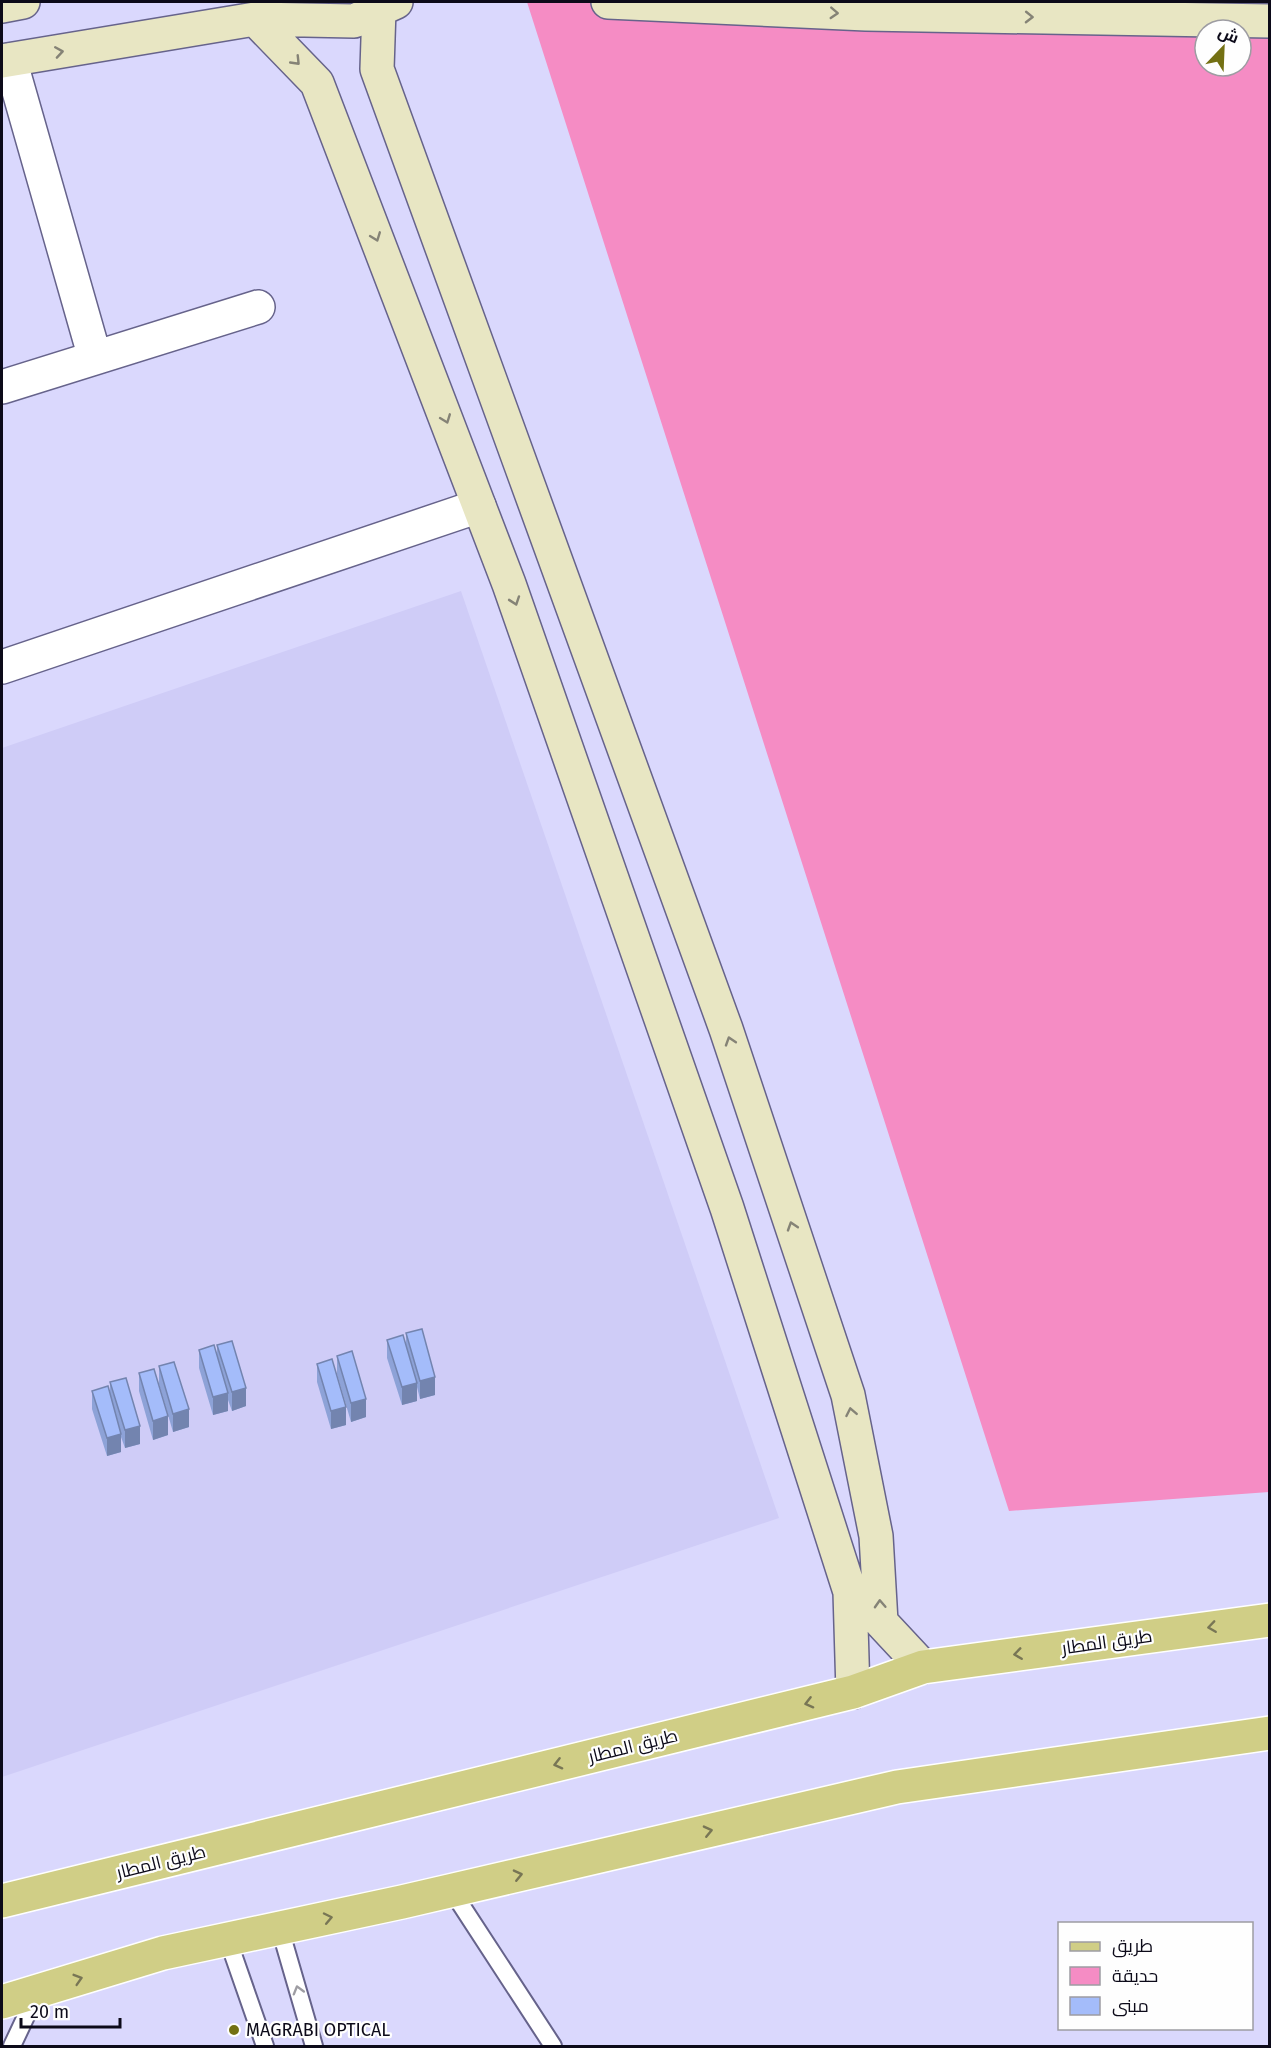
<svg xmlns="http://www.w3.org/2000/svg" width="1271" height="2048" viewBox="0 0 1271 2048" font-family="'Fira Sans',Cairo,sans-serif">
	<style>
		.built { fill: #cfccf7 }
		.green { fill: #f58cc4; fill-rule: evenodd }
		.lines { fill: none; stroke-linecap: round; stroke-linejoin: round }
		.lane-casing { stroke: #66638b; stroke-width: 20 }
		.street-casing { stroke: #66638b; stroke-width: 36 }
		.secondary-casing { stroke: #66638b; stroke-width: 36 }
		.primary-casing { stroke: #fff; stroke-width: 36 }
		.lane { stroke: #fff; stroke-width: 16 }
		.street { stroke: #fff; stroke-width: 33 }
		.secondary { stroke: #e8e6c3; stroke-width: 33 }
		.primary { stroke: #d0ce86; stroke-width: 33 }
		.wall { fill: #8da2d7 }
		.shaded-wall { fill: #7384af }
		.building { fill: #a4bcfa; stroke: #7384af; stroke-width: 1.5 }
		.oneway { stroke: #858376 }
		.oneway2 { stroke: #787655 }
		.oneway3 { stroke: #9e9da3 }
		.poi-dot { fill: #737013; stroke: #fefefe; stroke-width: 2 }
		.labels { text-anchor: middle; stroke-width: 4.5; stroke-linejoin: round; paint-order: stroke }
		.street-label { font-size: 18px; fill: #0c0a19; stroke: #fefefe }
		.poi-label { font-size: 18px; fill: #0c0a19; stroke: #fefefe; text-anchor: start }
	</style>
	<rect width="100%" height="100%" fill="#dad8fd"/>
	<path class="built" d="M461,591l318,927 -777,259v-1029z"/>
	<path class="green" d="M527,2h742v1490l-260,19zM1205,30h36v36h-36z"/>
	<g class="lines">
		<g class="lane-casing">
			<path id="lane" d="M452,1891l101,155
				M280,1929l34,117
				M228,1940l37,106
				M12,2046l25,-53"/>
		</g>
		<g class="street-casing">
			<path id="street" d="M10,60l85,298
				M2,387l256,-80
				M2,667l477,-161"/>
		</g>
		<g class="secondary-casing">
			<path id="secondary" d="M608,2l258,12 404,7
				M2,6l21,-4
				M379,9l-2,60 349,960 122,366 28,141 5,86 42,45
				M255,19l62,64 192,501 218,624 123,384 3,100
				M2,61l253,-42 99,2 42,-19"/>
		</g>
		<g class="primary-casing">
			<path id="primary" d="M2,1901l851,-209 70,-25 347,-47
				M2,2002l161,-49 239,-51 495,-115 373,-54"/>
		</g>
		<use href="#lane" class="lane"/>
		<use href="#street" class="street"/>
		<use href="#secondary" class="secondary"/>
		<use href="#primary" class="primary"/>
	</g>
	<path class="wall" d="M406,1333l29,62 -15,4 -3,-12v14l-15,4 -15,-47v-18l19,7z
		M217,1345l29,61 -14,5 -4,-11v11l-15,4 -14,-47v-18l18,6z
		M337,1356l29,61 -15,5 -14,-48z
		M317,1364l29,61 -15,4 -14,-47z
		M159,1366l30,61 -16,5 -14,-48z
		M139,1373l29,62 -15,5 -14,-49z
		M110,1382l30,62 -15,4 -4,-11v15l-14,4 -15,-47v-18l18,4z"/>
	<path class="shaded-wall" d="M435,1377v18l-15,4v-18z
		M417,1383v18l-15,4v-18z
		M246,1388v18l-14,5v-19z
		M228,1393v18l-15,4v-18z
		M366,1399v18l-15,5v-19z
		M346,1407v18l-15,4v-18z
		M189,1409v18l-16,5v-18z
		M168,1416v19l-15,5v-19z
		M140,1426v18l-15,4v-18z
		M121,1434v18l-14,4v-18z"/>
	<path class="building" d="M422,1329l13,48 -15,4 -14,-48z
		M403,1335l14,48 -15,4 -15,-47z
		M232,1341l14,47 -14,4 -15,-47z
		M214,1345l14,48 -15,4 -14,-47z
		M352,1351l14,48 -15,4 -14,-47z
		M332,1359l14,48 -15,4 -14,-47z
		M174,1362l15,47 -16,5 -14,-48z
		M154,1369l14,47 -15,5 -14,-48z
		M126,1378l14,48 -15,4 -15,-48z
		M108,1386l13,48 -14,4 -15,-47z"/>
	<defs><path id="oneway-chevron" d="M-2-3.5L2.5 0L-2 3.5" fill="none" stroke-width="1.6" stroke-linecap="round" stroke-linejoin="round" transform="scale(1.5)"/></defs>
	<g class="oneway">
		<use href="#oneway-chevron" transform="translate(834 13) rotate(3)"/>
		<use href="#oneway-chevron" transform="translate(1029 17) rotate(1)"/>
		<use href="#oneway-chevron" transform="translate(59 52) rotate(-9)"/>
		<use href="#oneway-chevron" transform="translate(296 61) rotate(46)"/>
		<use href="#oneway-chevron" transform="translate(376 237) rotate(69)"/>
		<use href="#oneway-chevron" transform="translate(446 419) rotate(69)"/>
		<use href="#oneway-chevron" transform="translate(515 601) rotate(71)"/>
		<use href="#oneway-chevron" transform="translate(730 1041) rotate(-108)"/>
		<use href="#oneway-chevron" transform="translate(792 1226) rotate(-108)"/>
		<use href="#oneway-chevron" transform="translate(851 1412) rotate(-101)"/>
		<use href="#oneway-chevron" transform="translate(880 1604) rotate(-93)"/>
	</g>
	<g class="oneway2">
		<use href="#oneway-chevron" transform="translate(1212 1627) rotate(172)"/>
		<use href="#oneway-chevron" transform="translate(1018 1654) rotate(172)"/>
		<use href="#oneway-chevron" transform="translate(809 1703) rotate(166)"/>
		<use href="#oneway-chevron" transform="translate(558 1764) rotate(166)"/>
		<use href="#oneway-chevron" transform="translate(708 1831) rotate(-13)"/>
		<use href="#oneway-chevron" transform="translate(518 1875) rotate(-13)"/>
		<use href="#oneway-chevron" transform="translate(328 1918) rotate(-12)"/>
		<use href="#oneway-chevron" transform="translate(78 1979) rotate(-17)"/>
	</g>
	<use class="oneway3" href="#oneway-chevron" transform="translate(298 1990) rotate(-106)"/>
	<circle class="poi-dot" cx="234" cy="2030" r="6"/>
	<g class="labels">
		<g class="street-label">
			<text transform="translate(1107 1642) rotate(-8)" y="6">طريق المطار</text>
			<text transform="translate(633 1746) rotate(-14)" y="6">طريق المطار</text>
			<text transform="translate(161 1862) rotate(-14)" y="6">طريق المطار</text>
		</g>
		<g class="poi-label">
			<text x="246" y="2036">MAGRABI OPTICAL</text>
		</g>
	</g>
	<rect width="1271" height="2048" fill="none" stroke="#0c0a19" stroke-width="6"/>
	<rect x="1058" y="1922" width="195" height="108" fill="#fefefe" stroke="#9d9ca2" stroke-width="1.5"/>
	<rect x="1070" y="1942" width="30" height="9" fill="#d0ce86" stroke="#9d9ca2" stroke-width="1.5"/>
	<text x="1112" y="1952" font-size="18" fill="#0c0a19">طريق</text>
	<rect x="1070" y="1967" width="30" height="18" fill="#f58cc4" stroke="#9d9ca2" stroke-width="1.5"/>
	<text x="1112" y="1982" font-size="18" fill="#0c0a19">حديقة</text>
	<rect x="1070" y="1997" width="30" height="18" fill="#a4bcfa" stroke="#9d9ca2" stroke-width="1.5"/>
	<text x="1112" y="2012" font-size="18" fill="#0c0a19">مبنى</text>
	<g transform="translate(1223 48) rotate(23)"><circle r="28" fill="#fefefe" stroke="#9d9ca2" stroke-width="1.5"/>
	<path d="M0-4.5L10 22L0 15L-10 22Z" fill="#737013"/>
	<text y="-9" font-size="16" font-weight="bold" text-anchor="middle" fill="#0c0a19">ش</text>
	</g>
	<path d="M21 2018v9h99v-9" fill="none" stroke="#0c0a19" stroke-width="3"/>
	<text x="30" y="2018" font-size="18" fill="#0c0a19" stroke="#fefefe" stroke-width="4.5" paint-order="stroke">20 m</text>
</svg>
